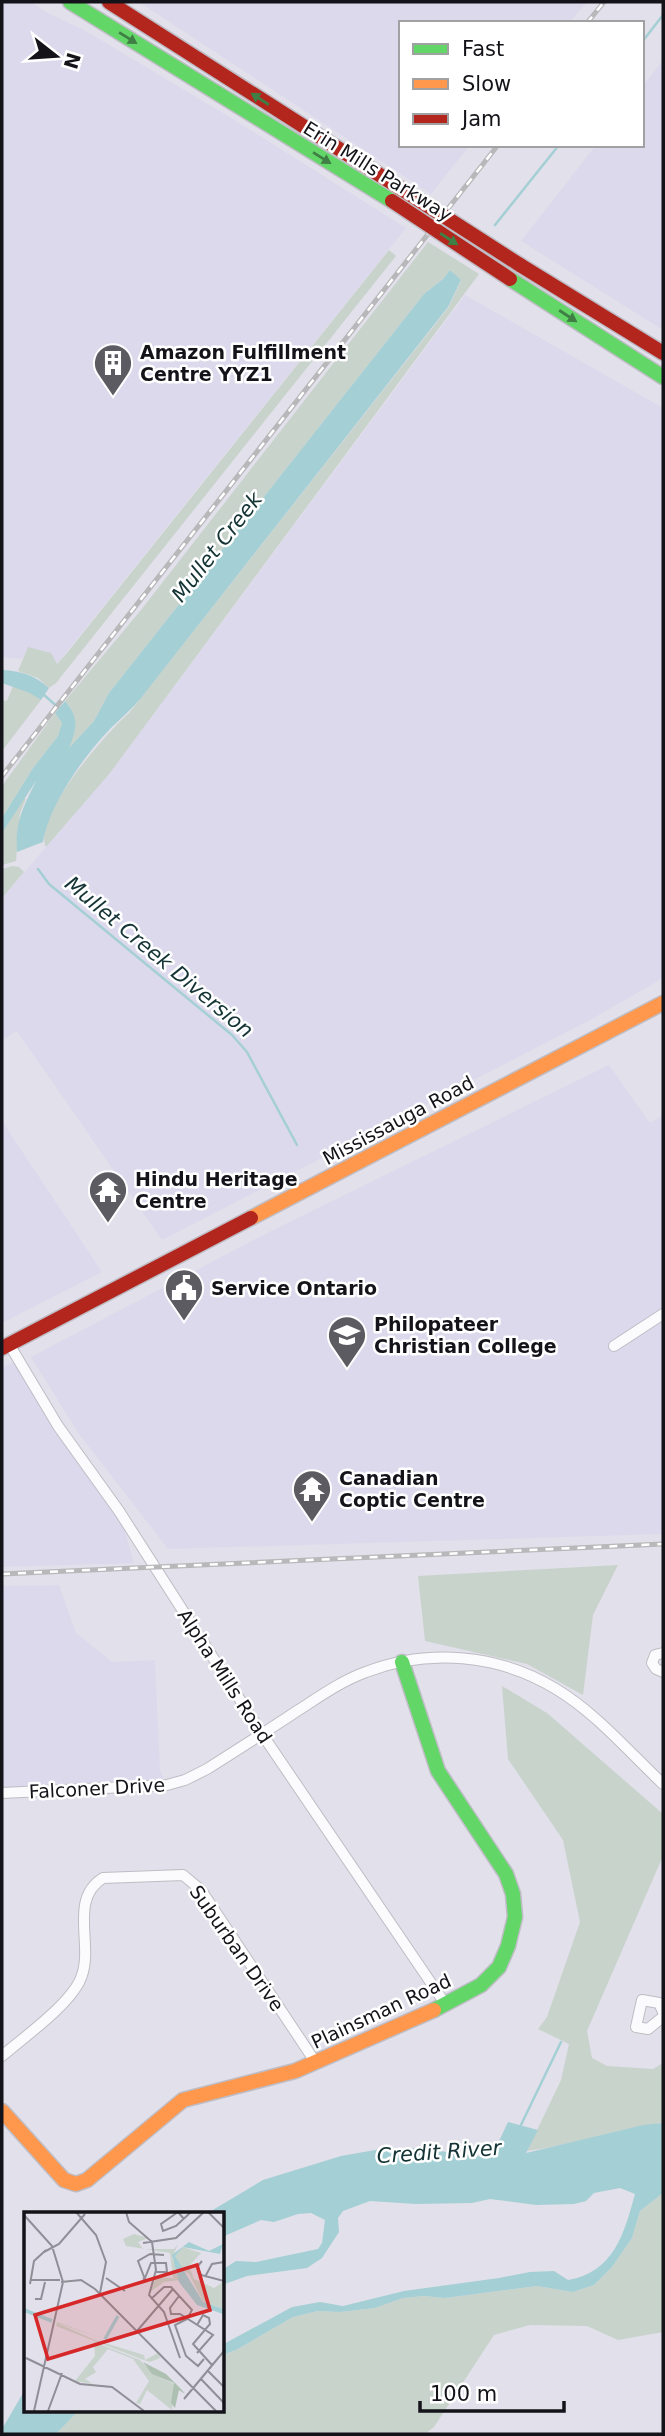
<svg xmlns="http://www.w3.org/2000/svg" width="665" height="2436" viewBox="0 0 665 2436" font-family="'DejaVu Sans',sans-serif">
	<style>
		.built { fill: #dcd9ec }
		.green { fill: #c8d3cc }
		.water { fill: #a4cfd4 }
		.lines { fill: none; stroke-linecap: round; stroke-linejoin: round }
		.stream { stroke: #a4cfd4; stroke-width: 2.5 }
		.street-casing { stroke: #bebdc5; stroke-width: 12 }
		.fast-casing { stroke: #bebdc5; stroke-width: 17 }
		.slow-casing { stroke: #bebdc5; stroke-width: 17 }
		.jam-casing { stroke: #bebdc5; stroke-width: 17 }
		.street { stroke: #fbfafc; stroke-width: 10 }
		.fast { stroke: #63d668; stroke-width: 14 }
		.slow { stroke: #ff974d; stroke-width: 14 }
		.jam { stroke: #b3261e; stroke-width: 14 }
		.rail-casing { stroke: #b8b7ba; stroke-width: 5 }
		.rail { stroke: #fff; stroke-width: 2.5; stroke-dasharray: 8; stroke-linecap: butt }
		.jam-bridge-casing { stroke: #bebdc5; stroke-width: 17; stroke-linecap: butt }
		.jam-bridge { stroke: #b3261e; stroke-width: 14 }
		.oneway { fill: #3f7e44 }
		.labels { text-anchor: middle; stroke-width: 5; stroke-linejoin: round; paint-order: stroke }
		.street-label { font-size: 19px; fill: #141319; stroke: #fff }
		.poi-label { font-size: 19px; font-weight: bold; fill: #141319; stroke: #fff; text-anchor: start }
		.water-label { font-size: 21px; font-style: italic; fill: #133334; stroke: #fff }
		.inset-river { fill: none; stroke: #a4cfd4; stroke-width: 3.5 }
		.inset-road { fill: none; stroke: #908e96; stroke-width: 2 }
		.view { fill: #d62828; fill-opacity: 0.15; stroke: #d62828; stroke-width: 3.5 }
		.inset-edge { fill: none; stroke: #141319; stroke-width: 3.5 }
	</style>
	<rect width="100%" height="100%" fill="#e2e0ea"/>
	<path class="built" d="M2,2h29l17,11 36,17 144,86 178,112 -349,436 -29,-16 -6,11 -20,-2z
		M139,2h448l-18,21h-168v122h69l-39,49z
		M663,60v270l-142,-89 75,-96h46v-58z
		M465,295l198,113v570l-71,41 -430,221 -145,-209 -15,9v-142l108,-125z
		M609,1065l41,58 13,-8v419l-495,15 -89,-115 -48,-77 232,-122z
		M2,1121l100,151 -100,51z
		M18,1360l101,151 15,52 -132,4v-199z
		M59,1585l17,48 36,29 43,-2 5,111 7,14 -165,8v-207z"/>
	<path class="green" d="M428,242l51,32 -369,499 -64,74c-15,-29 61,-115 83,-134l319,-405 13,-27 -11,-11 -7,9 -19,15 -315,399 -15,28 -25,27c6,-19 11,-30 -4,-47l76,-91z
		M389,250l7,6 -340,427 -7,5 -11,-10 -20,-7 10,-24 23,6 6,11 10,-11z
		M13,686l18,7 10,7 -39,51v-51l5,1z
		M55,713l7,10 -4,13 -25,32 -31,50v-32z
		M24,798l2,1 -6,14 -4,48 -14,4v-32z
		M13,866l6,1 5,5 -22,26v-29z
		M618,1565l-25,50 -10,80 -56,-31 -102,-23 -7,-65z
		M502,1686l45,27 116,101v42l-76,175 5,27 15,8 46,3 10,-6v60c-46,5 -90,22 -136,28l34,-71 8,-36 -31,-15 9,-12 33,-95 -17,-82 -55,-81z
		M663,2193v139l-45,8 -31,-14 -57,-1 -36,10 -60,92 -9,7h-369l23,-24h143v-55l14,-5 57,-33 26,-6 21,1 35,-4 28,-10 21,-2 21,2 92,-12 36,6 21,-7 18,-18 20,-29 8,-27z"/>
	<path class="water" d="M450,270l11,10 -13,27 -307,391c-10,12 -21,21 -31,31 -26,27 -61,76 -67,113l-26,10c-2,-31 6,-44 19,-71l-34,52v-15l31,-50 25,-32 4,-13 -7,-10 10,-12c15,17 11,29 4,47l25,-27 15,-28 315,-399 19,-15z
		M2,670c19,1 32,5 47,18l-8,12 -11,-7 -28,-10z
		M508,2122l30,8 -12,23 117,-28 20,-2v70l-23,18 -8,27 -20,29 -18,18 -21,7 -36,-6 -92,12 -21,-2 -21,2 -28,10 -35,4 -22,-1 -25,6 -57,33 -14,5v-10l70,-38 28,-5 23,4 61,-15 95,-13 31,-6 24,-1 14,9c46,-8 56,-46 67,-86l-15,-6 -26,5 -8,8 -12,3 -38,1 -46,-6 -18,4 -56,1 -46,-3 -27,10 -5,7 1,14 -17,26 -15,10 -60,8 -25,9v-15l14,-9 20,1 62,-13 4,-6 3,-23 -14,-7 -13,1 -24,8 -13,-2 -39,17v-23h-16l57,-34 78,-24 40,-7 36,-1 74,10z
		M26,2388v22h53l-23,24h-54v-5z"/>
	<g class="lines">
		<path class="stream" d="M642,42l21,-27
			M495,225l64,-80
			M43,694l18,16
			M38,869l11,15 183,151 15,17 50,93
			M520,2127l41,-85"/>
		<g class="street-casing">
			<path id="street" d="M9,1344l49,82 61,85 143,223 184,271
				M614,1346l49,-32
				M663,1653l-8,2 -3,8 4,6 7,3
				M2,1793l165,-8 18,-5 22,-11c30,-19 60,-38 90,-58 22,-14 44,-30 69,-39 62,-24 133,-18 190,17 40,24 73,63 107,95
				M663,2012l-4,-9 -17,-3 -6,27 12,2 15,-12
				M2,2056c22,-19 72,-54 80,-81 11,-31 -13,-76 21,-97l80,-3 18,15 115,173"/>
		</g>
		<g class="fast-casing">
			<path id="fast" d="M70,2l322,199
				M510,279l153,98
				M402,1662l36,109 68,103 7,20 2,23 -7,29 -9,21 -18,18 -47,25"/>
		</g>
		<g class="slow-casing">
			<path id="slow" d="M251,1218l412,-215
				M2,2111l62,69 12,4 11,-4 96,-80 112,-29 139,-61"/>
		</g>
		<g class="jam-casing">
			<path id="jam" d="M109,2l291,186
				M520,265l143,88
				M2,1348l249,-130"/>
		</g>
		<use href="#street" class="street"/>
		<use href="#fast" class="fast"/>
		<use href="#slow" class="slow"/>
		<use href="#jam" class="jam"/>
		<g class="rail-casing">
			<path id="rail" d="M587,23l17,-21
				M2,776l496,-631
				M2,1574l661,-30"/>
		</g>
		<use href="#rail" class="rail"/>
		<g class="jam-bridge-casing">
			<path id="jam-bridge" d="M400,188l120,77
				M392,201l118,78"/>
		</g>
		<use href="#jam-bridge" class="jam-bridge"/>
	</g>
	<defs><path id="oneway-solid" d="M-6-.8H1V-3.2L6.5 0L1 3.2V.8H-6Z" transform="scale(1.75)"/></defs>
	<g class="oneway">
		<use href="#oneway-solid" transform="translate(128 38) rotate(32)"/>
		<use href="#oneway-solid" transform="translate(260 99) rotate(-147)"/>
		<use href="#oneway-solid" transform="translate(322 158) rotate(32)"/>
		<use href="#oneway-solid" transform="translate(449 239) rotate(33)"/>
		<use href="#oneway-solid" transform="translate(568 316) rotate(33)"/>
	</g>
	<defs>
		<g id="building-pin" transform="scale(2.0125)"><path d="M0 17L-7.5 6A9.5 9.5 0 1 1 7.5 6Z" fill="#5c5b62" stroke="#fff"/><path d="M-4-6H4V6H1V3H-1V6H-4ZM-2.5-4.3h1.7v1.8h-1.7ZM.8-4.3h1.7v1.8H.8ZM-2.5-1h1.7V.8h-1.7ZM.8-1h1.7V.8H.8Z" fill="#fff"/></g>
		<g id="temple-pin" transform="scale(2.0125)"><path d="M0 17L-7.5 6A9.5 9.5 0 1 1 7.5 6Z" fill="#5c5b62" stroke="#fff"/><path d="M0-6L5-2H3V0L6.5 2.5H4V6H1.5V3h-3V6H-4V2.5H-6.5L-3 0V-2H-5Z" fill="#fff"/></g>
		<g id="civic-pin" transform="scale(2.0125)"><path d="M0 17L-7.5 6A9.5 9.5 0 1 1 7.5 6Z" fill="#5c5b62" stroke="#fff"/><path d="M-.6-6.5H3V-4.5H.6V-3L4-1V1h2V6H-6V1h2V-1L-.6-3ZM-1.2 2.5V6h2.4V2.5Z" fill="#fff"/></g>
		<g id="school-pin" transform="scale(2.0125)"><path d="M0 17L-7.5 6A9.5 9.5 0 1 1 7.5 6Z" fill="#5c5b62" stroke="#fff"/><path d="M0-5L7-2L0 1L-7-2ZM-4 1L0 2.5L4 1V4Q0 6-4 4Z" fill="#fff"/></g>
	</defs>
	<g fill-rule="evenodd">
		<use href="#building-pin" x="113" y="363"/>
		<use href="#temple-pin" x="108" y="1190"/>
		<use href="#civic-pin" x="184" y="1288"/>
		<use href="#school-pin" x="347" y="1335"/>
		<use href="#temple-pin" x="312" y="1489"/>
	</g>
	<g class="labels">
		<g class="street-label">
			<text transform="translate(378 171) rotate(32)" y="7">Erin Mills Parkway</text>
			<text transform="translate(398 1120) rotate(-28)" y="7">Mississauga Road</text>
			<text transform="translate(225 1676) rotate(57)" y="7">Alpha Mills Road</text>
			<text transform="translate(97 1788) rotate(-3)" y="7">Falconer Drive</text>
			<text transform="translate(237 1948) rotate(55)" y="7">Suburban Drive</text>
			<text transform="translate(381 2011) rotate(-25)" y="7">Plainsman Road</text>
		</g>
		<g class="poi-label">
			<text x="140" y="359">Amazon Fulfillment<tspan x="140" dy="22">Centre YYZ1</tspan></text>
			<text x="135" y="1186">Hindu Heritage<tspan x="135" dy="22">Centre</tspan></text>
			<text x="211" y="1295">Service Ontario</text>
			<text x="374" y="1331">Philopateer<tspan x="374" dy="22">Christian College</tspan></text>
			<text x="339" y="1485">Canadian<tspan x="339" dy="22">Coptic Centre</tspan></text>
		</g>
		<g class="water-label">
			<text transform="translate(217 547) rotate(-52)" y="7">Mullet Creek</text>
			<text transform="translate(159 957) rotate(40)" y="7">Mullet Creek Diversion</text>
			<text transform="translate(439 2152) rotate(-4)" y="7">Credit River</text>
		</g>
	</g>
	<g transform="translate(24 2212)">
		<rect width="200" height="200" fill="#e2e0ea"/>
		<path d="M110,22l14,4 -10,4 5,7h31l4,-5 -6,14 9,22 -17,2 -14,10 6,-15 17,1 -3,-25 -44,-7 -3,-7zM159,35l18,6 -12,13 5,13 20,9 9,-6v27l-20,-7 -14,-28 -10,-6 -4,-13zM33,110l47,17 -47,-16 38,17 49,15 1,5 13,-7 2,5 -10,4 -9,-3 -85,-33zM70,130l46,18 13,14 21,10 -2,26 -25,-20 -7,14 -4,-1 13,-22 -16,-22 -25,-10 -15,18 3,5 -11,7 8,5 -18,-3 20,-25z" fill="#c8d3cc"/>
		<path d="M119,150l23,12 16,16 3,4 -6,-4 -4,18 -4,-5 3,-20 -22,-9z" fill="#adc0b1"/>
		<path d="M165,30l20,9 14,-7 -3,10 -37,-7 -8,9 28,46 20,7v5l-26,-9 -18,-23 -7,-27z" fill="#a4cfd4"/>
		<path class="inset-river" d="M0,98l28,11M81,127l13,-23"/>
		<path class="inset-road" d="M52,0l20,23 10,27 -6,31M102,0l3,10 23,20 4,28 -7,25 15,17 16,46M184,0l16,16M0,3l28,31 11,36 -29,129M160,7l-6,-7 -17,12 2,7 13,-5 15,-14M119,31l33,-5 28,-26M20,40l15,-8 26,-30M178,49l-5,6 4,8 23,6M181,65l7,-13 12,-2M82,66l19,13M119,66l3,4 -8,-21 12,-7 14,1M121,66l6,-15h15l1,9h-11M7,68h29M37,70l20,-2 14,9 121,122M6,72l4,-23 12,-11M155,84l-9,12 1,6h9l33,21 -16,18M11,87h6l4,-17M127,87l13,-12h7l21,23 -5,9M163,107l-12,6 11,31 12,10 6,-7M173,113l6,-10 6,3 1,6 -17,20 19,21M113,119l36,-42M2,146l54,26 32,3 32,24M184,159l16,16M177,167l23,24M160,187l40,-48M24,199l14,-38"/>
		<path class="view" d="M173,53l13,45 -162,49 -13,-44z"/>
		<rect width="200" height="200" class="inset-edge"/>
	</g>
	<rect width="665" height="2436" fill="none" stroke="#141319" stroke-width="7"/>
	<rect x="399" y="21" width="245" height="126" fill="#ffffff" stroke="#a1a1a3" stroke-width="2"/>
	<rect x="413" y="44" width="35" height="10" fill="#63d668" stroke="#a1a1a3" stroke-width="2"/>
	<text x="462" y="56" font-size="21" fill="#141319">Fast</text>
	<rect x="413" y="79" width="35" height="10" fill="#ff974d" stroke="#a1a1a3" stroke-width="2"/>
	<text x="462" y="91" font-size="21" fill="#141319">Slow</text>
	<rect x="413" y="114" width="35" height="10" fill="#b3261e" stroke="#a1a1a3" stroke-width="2"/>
	<text x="462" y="126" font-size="21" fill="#141319">Jam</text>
	<g transform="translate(56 56) rotate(107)" stroke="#ffffff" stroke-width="5" paint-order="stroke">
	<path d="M0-5L12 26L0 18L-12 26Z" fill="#141319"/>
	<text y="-10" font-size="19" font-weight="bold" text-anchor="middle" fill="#141319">N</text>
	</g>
	<path d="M420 2401v10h144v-10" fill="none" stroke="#141319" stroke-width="3.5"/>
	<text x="430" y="2401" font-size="21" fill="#141319" stroke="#ffffff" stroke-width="5" paint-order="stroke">100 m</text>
</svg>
